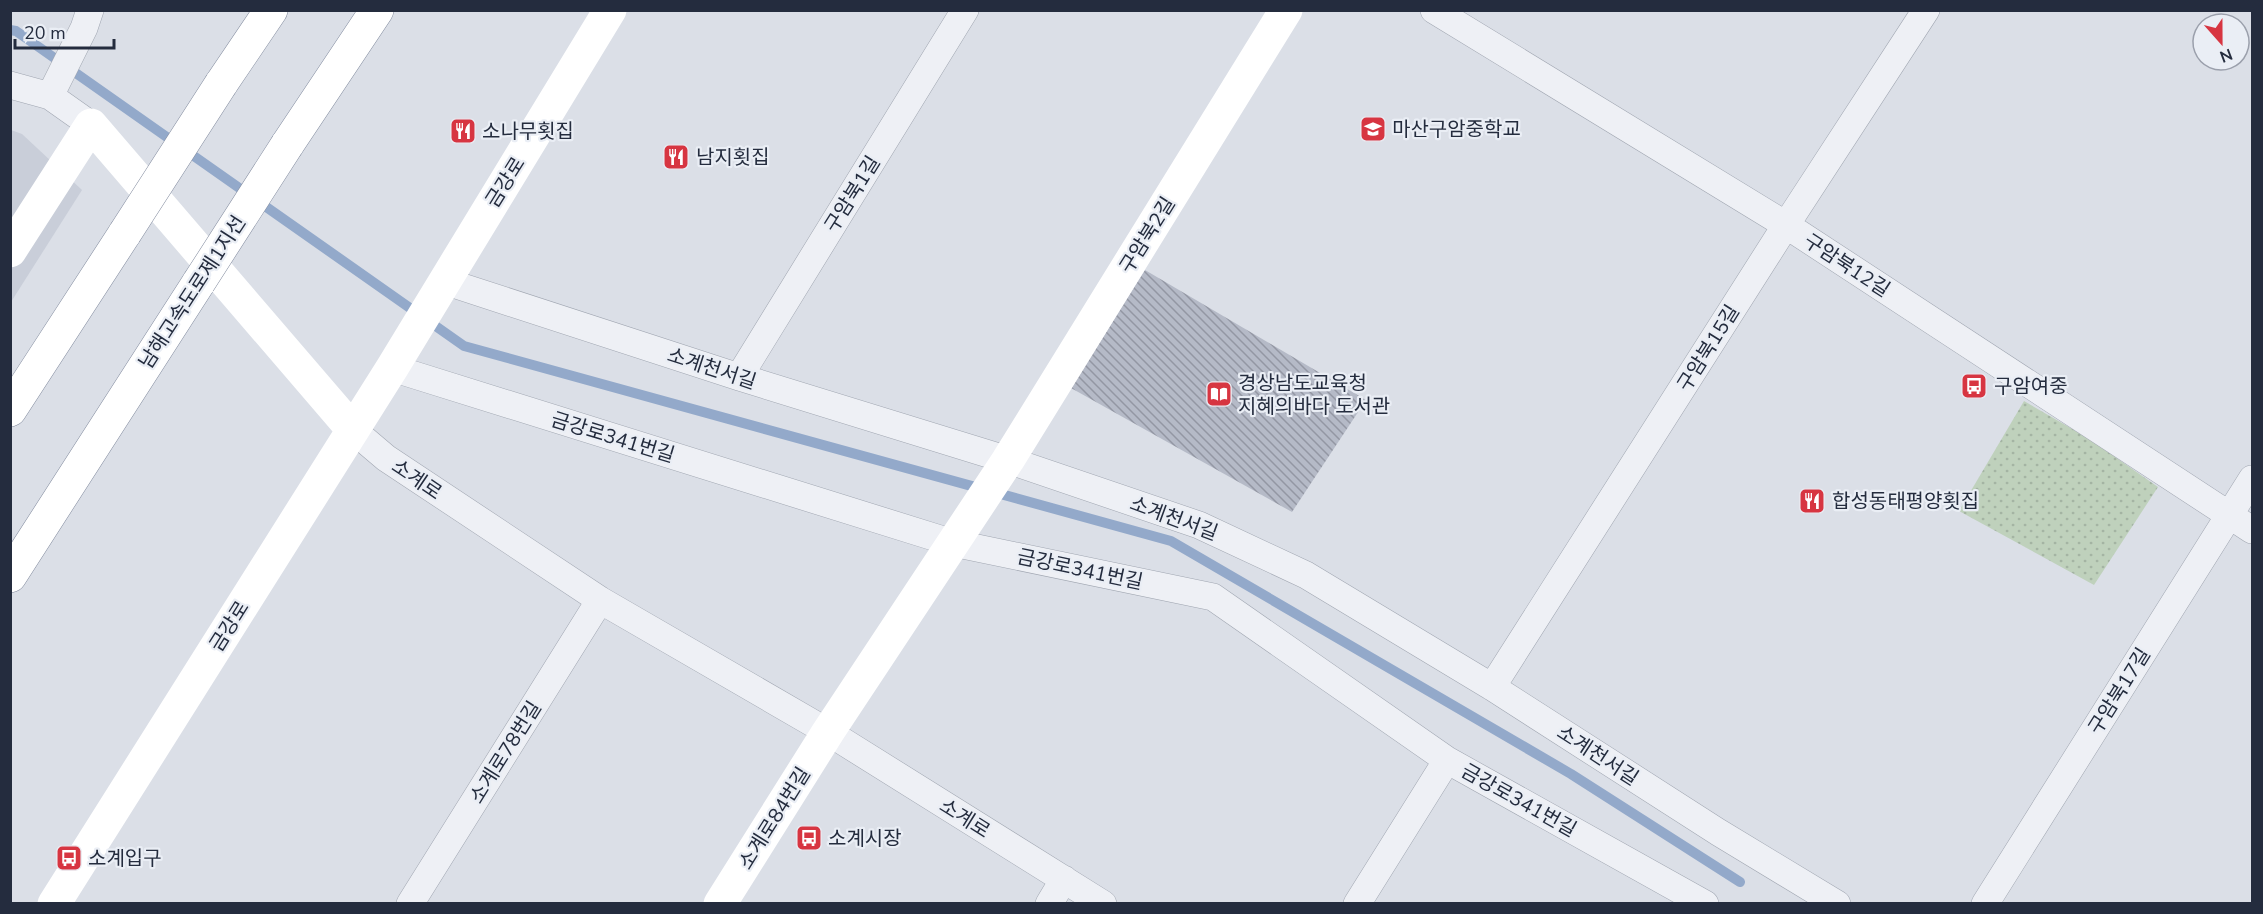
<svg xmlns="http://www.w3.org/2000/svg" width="2263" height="914" viewBox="0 0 2263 914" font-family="'Nunito Sans','Noto Sans KR',sans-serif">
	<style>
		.built { fill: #c9ced9 }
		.park { fill: url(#park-dots) }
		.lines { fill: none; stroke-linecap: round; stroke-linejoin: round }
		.stream { stroke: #93a9ca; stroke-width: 10 }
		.building { fill: url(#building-back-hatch) }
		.street-casing { stroke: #a0a6b1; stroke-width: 28 }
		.highway-casing { stroke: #828b9e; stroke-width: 34 }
		.street { stroke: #eef0f5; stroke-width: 27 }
		.secondary { stroke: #fff; stroke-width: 33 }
		.highway { stroke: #fff; stroke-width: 33 }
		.highway-bridge-casing { stroke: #828b9e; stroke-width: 34; stroke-linecap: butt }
		.highway-bridge { stroke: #fff; stroke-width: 33 }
		.labels { text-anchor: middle; stroke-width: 4.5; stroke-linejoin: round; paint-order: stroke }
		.poi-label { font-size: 20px; fill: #242c3e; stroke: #eaeef5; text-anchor: start }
		.street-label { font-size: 20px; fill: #242c3e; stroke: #eaeef5 }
	</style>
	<defs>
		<pattern id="park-dots" width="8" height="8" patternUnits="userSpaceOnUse" patternTransform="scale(1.5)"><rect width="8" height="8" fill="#bfd1bc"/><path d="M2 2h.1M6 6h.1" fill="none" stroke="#a4b4a3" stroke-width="1.8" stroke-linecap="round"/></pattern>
		<pattern id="building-back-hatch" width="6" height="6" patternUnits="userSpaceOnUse" patternTransform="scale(1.5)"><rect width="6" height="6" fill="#b5bac7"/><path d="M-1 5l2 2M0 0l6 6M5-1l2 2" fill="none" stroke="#9397a3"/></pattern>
	</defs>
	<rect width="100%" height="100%" fill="#dbdfe7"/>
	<path class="built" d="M11,130l11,4 60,56 -71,112z"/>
	<path class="park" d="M2024,401l64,37 70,49 -64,98 -135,-74z"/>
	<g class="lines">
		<path class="stream" d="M10,30l6,1 448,315 707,195 400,233 169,108"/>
	</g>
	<path class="building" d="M1145,270l221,130 -74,112 -221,-124z"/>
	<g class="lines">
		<g class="street-casing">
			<path id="street" d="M1434,10l352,215 466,305
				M10,85l40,11 41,29
				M50,96l34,-68 6,-18
				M444,281l295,96 269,83 191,65 107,50 186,112 226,145 119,72
				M392,368l561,175 260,54 234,163 258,144
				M739,377l226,-367
				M353,430l33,28 214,142 228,132 275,172
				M1492,687l294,-462 140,-215
				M410,904l190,-304
				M1049,904l15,-25
				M1357,904l90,-144
				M1985,904l267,-425"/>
		</g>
		<g class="highway-casing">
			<path id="highway" d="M221,84l50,-74
				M287,145l90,-135
				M10,410l115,-177
				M10,576l189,-294"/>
		</g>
		<use href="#street" class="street"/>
		<path class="secondary" d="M10,251l81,-126 262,305
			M54,904l338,-536 218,-358
			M720,904l108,-172 180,-272 278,-450"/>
		<use href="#highway" class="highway"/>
		<g class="highway-bridge-casing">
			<path id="highway-bridge" d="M125,233l96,-149
				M199,282l88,-137"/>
		</g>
		<use href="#highway-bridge" class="highway-bridge"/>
	</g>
	<defs>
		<g id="school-square" transform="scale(1.35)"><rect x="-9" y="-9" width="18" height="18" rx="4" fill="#d73541" stroke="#eaeef5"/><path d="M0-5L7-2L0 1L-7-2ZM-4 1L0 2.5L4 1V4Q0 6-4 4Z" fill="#fff"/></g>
		<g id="restaurant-square" transform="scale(1.35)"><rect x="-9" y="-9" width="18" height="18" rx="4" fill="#d73541" stroke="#eaeef5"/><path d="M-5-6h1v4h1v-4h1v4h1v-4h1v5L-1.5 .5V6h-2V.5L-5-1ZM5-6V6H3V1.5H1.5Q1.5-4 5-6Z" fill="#fff"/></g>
		<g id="bus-square" transform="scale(1.35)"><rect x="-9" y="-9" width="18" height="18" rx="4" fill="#d73541" stroke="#eaeef5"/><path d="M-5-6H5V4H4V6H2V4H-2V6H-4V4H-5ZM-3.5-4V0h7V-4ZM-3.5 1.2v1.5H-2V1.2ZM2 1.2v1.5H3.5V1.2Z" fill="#fff"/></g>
		<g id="library-square" transform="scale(1.35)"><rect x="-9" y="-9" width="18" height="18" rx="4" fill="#d73541" stroke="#eaeef5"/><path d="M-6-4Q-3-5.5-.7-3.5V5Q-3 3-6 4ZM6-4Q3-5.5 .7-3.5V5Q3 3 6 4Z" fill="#fff"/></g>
	</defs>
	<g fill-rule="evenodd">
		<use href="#school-square" x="1373" y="129"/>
		<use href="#restaurant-square" x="463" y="131"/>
		<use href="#restaurant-square" x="676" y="157"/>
		<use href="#bus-square" x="1974" y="386"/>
		<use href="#library-square" x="1219" y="394"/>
		<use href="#restaurant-square" x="1812" y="501"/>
		<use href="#bus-square" x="809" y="838"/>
		<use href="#bus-square" x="69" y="858"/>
	</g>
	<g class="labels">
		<g class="poi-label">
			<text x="1392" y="136">마산구암중학교</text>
			<text x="482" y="138">소나무횟집</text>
			<text x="696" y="164">남지횟집</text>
			<text x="1238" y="390">경상남도교육청<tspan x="1238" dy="23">지혜의바다 도서관</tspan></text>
			<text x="1994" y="393">구암여중</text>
			<text x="1832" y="508">합성동태평양횟집</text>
			<text x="828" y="845">소계시장</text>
			<text x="88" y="865">소계입구</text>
		</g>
		<g class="street-label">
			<text transform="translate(505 182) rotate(-58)" y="7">금강로</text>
			<text transform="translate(852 194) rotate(-58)" y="7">구암북1길</text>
			<text transform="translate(1147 235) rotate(-58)" y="7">구암북2길</text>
			<text transform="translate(1847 265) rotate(33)" y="7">구암북12길</text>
			<text transform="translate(192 292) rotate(-57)" y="7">남해고속도로제1지선</text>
			<text transform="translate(1708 348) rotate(-58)" y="7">구암북15길</text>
			<text transform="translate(712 368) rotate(18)" y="7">소계천서길</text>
			<text transform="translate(613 437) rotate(17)" y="7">금강로341번길</text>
			<text transform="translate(417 479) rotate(34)" y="7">소계로</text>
			<text transform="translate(1174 518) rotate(20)" y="7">소계천서길</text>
			<text transform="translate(1080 569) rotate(12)" y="7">금강로341번길</text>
			<text transform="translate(229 626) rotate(-58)" y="7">금강로</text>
			<text transform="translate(2119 691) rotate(-58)" y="7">구암북17길</text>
			<text transform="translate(505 752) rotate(-58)" y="7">소계로78번길</text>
			<text transform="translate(1598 755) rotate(33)" y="7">소계천서길</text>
			<text transform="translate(1519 800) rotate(29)" y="7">금강로341번길</text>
			<text transform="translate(774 818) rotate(-58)" y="7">소계로84번길</text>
			<text transform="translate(965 818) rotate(32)" y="7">소계로</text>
		</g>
	</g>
	<rect width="2263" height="914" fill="none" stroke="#242c3e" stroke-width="24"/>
	<g transform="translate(2221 42) rotate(159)"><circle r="28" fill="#eaeef5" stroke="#9ba0ac" stroke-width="1.5"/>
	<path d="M0-4.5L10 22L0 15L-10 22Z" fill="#d73541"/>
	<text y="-9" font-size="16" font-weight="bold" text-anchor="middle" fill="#242c3e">N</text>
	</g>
	<path d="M15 39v9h99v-9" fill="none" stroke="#242c3e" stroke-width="3"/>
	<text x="24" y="39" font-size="18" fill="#242c3e" stroke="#eaeef5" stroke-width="4.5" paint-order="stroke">20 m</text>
</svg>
